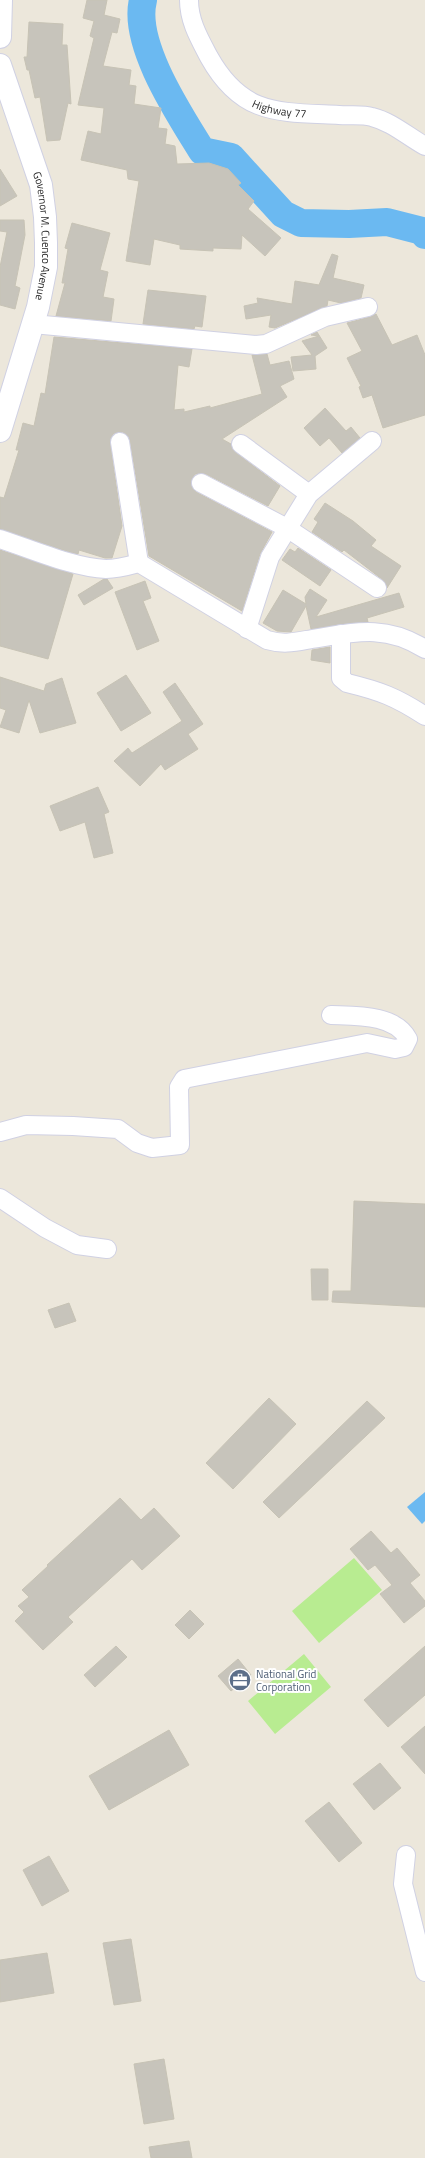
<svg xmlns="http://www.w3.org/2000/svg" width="425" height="2158" viewBox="0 0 425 2158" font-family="'Titillium Web',sans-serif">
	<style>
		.pitch { fill: #b8ec91 }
		.water { fill: #6bb9f1 }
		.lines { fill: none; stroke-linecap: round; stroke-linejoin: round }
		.river { stroke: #6bb9f1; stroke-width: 28 }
		.building { fill: #c7c4bb; stroke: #c7c3b5 }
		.minor-casing { stroke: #d0d1e3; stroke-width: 20 }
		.secondary-casing { stroke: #d0d1e3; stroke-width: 24 }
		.minor { stroke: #fff; stroke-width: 18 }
		.secondary { stroke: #fff; stroke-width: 22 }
		.labels { text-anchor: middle; stroke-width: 4; stroke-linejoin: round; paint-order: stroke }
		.street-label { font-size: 11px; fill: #292929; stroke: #fff }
		.service-label { font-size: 11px; fill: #4e5e75; stroke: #fff; text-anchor: start }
	</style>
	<rect width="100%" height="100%" fill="#ece7db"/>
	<path class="pitch" d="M354,1558l28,32 -63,53 -27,-32z
		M304,1654l27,33 -56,47 -27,-33z"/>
	<path class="water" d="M425,1492v29l-3,3 -15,-17z"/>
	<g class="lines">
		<path class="river" d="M143,0c-11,44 37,115 59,151l29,6 52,57 18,9 48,1 38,-2 35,9 3,4"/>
	</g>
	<path class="building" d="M87,0h20l-3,15 16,4 -3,14 -5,-1 -9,34 28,4 -2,15 7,1 -2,18 27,4 -3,20 9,1 -2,15 10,2 2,18 32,-1 19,6 13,14 -3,2 16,16 -6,8 33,29 -16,18 -23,-21 -1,14 -28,-1v3l-33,-2v-4l-26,-6 -4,26 -24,-4 13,-80 -11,-2 -1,-9 -46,-10 7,-29 13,3 3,-26 -26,-3 16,-67 -4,-2 4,-15 -11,-3z
		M29,22l34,2 -1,21h5l4,59 -3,-1 -8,37 -13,1 -7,-44 -5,1 -6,-28h-2l-3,-13h3z
		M0,169l17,27 -17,10z
		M0,220h24l1,15 -10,51 5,2 -5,21 -15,-4v-38l7,-35 -7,-1z
		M72,223l38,10 -10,37 8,2 -5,25 11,2 -3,22 -55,-5 9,-33h-3l6,-34 -3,-1z
		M332,254l6,2 -5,22 31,7 -3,13 -20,5 -13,-3 -1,6 -52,22 -6,-1 2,-12 -25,4 -2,-13 14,-3 -1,-5 35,6 3,-23 24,4z
		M148,290l58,6 -4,31 -7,-1 -1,3 -51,-5z
		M376,314l16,31 25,-10 8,20v60l-42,13 -11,-33 -9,3 -4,-11 2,-1 -14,-28 15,-7 -15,-28 23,-6z
		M317,332l10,16 -12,8 1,13 -23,2 -2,-14 21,-2 -10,-14 17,-5 -8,-1z
		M54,337l138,12 -3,18 -11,-2 -4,45 10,-1v3l26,-6v2l52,-14 -10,-39 15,-1 3,11 19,-4 5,18 -14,7 7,11 -65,42 9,5 4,8 45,34 -12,20 -62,-32h-11l-4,9 5,9 76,40 -12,22 -18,57 -93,-55 -19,-116 -7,-8 -10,2 -3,9 12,83 -10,32h-7l-26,-8 -1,4 -9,-2 -69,-23v-32l4,1 15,-48h-3l7,-27 11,3 7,-33 4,1z
		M325,408l21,23 5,-4 9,11 -18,15 -13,-15 -9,8 -16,-18z
		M325,503l28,18 23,19 -5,6 30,20 -14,22 -4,-8 -39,-30 -2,2 -30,-20 6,-10 -4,-3z
		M298,548l33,22 -11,16 -38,-26 8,-11 5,3z
		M0,550l73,24 -25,85 -48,-13z
		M104,579h3l6,9 -29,17 -6,-10z
		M145,581l6,17 -8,3 16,40 -22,9 -22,-58z
		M310,589l17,11 -11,17 83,-24 5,14 -37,11 1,4 -57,7 -5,-23 -15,26 -14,-1 -14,-8 20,-33 23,14 -1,-7z
		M330,647v16l-19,-3 1,-10z
		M126,675l25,38 -30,18 -24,-38z
		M0,677l44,14 2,-7 16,-6 14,45 -36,10 -11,-33 -10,33 -19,-6 6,-17 -6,-2z
		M175,683l28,41 -15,10 10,15 -33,21 -4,-6 -21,22 -26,-25 14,-13 4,5 50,-32 -19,-29z
		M98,787l11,25 -5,2 9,39 -19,5 -9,-36 -25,9 -10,-25z
		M354,1201l71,3v103l-93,-5 1,-11h18z
		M311,1269h17v31h-16z
		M69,1303l7,18 -21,7 -7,-18z
		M269,1398l27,26 -63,65 -27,-26z
		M367,1401l18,17 -106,100 -16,-16z
		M120,1498l21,22 13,-12 26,28 -38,34 -10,-11 -64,58 5,5 -30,28 -28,-29 9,-9 -6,-6 11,-9 -7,-7 26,-24 -1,-1z
		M371,1531l20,22 6,-5 23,27 -10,8 15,18v5l-21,17 -24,-29 12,-9 -17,-20 -7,5 -18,-21z
		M190,1610l14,14 -15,15 -14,-14z
		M116,1646l11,11 -32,30 -11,-12z
		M425,1646v49l-37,32 -24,-27z
		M238,1659l13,16 -20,16 -13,-15z
		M425,1726v48l-24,-27z
		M169,1730l20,35 -80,45 -20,-34z
		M380,1763l21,25 -27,22 -21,-26z
		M329,1802l33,41 -23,19 -34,-41z
		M49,1856l20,35 -27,15 -19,-36z
		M131,1939l10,62 -27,4 -11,-62z
		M47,1953l7,40 -54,9v-42z
		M164,2059l10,60 -30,5 -10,-60z
		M189,2141l3,17h-41l-2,-11z"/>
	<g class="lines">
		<g class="minor-casing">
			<g id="minor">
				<path id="s1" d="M189,0c0,21 10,38 20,57 33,59 69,55 130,58 10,1 23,-1 33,2 20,5 35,19 53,29"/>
				<path d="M33,324l223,21 10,-1 59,-27 43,-10"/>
				<path d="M120,442l19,121"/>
				<path d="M241,444l68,50"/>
				<path d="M201,483l86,45 90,60"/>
				<path d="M0,539c31,10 74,29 106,30 12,0 22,-3 33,-6l128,77c17,5 28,2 45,-1 43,-7 74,-15 113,10"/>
				<path d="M247,629l23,-72 39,-63 63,-53"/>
				<path d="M341,634v44l6,5c33,8 49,14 78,33"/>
				<path d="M0,1132l26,-7 47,1 45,3 19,14 15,5 28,-3 -1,-58 5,-8 183,-36 28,6 9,-2 4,-8c-13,-25 -53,-23 -77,-24"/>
				<path d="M0,1198l45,30 32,17 30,4"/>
				<path d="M406,1855l-3,29 22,88"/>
			</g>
		</g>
		<g class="secondary-casing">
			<g id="secondary">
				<path d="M0,37l1,-37"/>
				<path id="s2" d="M0,65l41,120 4,32 1,26v24l-8,40 -38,124"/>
			</g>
		</g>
		<use href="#minor" class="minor"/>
		<use href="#secondary" class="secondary"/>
	</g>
	<defs>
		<g id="office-disc" transform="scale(1.15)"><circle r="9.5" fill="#5c6f8a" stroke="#fff"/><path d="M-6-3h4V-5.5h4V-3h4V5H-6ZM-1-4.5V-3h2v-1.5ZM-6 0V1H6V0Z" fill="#fff"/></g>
	</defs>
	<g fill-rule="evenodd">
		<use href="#office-disc" x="240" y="1680"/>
	</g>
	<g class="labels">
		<g class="street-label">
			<text dy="4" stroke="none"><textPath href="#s1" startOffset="153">Highway 77</textPath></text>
			<text dy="4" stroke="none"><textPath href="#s2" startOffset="178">Governor M. Cuenco Avenue</textPath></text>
		</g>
		<g class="service-label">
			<text x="256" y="1678">National Grid<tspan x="256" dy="13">Corporation</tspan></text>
		</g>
	</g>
</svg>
